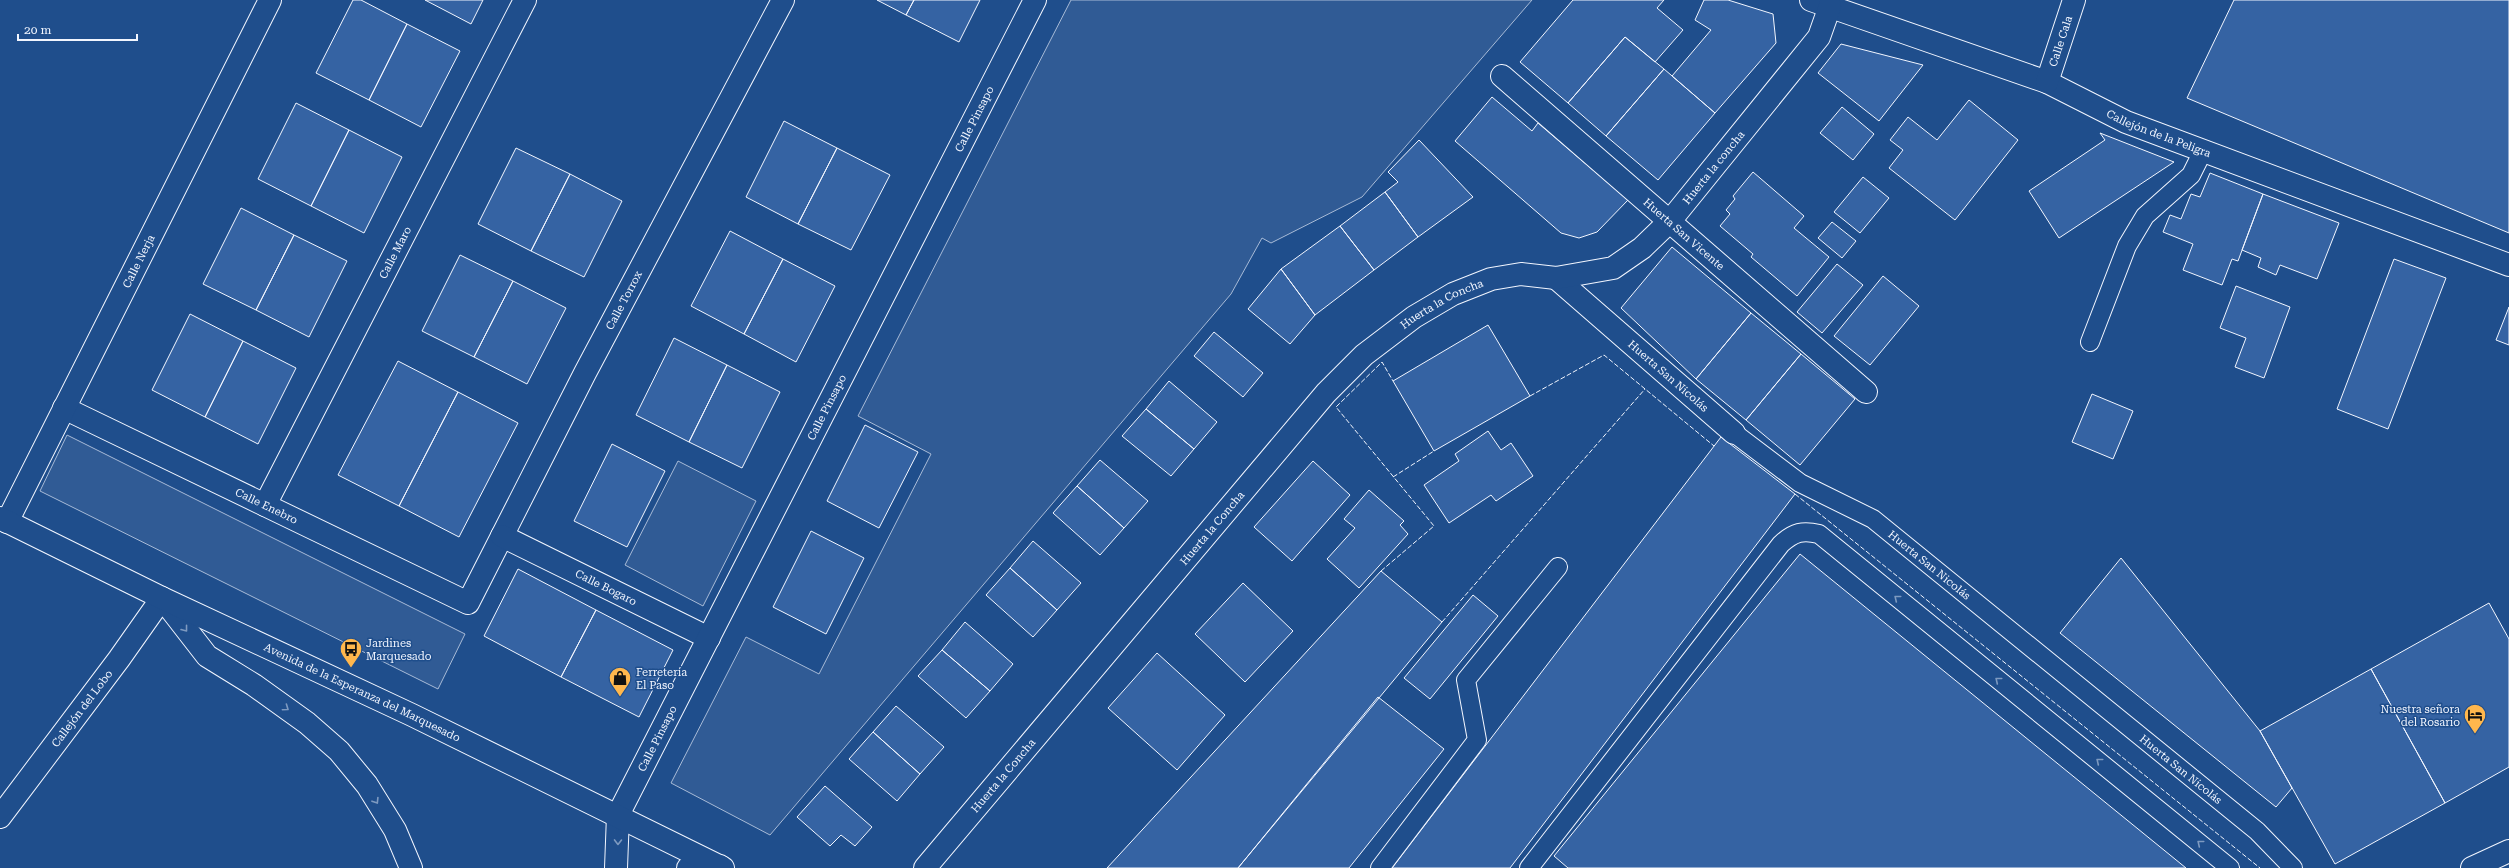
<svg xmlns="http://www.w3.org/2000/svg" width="2509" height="868" viewBox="0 0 2509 868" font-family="'Roboto Serif',serif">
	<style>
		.built { fill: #305b95; stroke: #a8bbd7 }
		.building { fill: #3563a3; stroke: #f2f6ff }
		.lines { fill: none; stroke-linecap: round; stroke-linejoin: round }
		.lane-casing { stroke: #f2f6ff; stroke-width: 20 }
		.street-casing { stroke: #f2f6ff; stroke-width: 24 }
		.secondary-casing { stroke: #f2f6ff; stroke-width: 24 }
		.lane { stroke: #1f4e8c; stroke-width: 18 }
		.street { stroke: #1f4e8c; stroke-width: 22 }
		.secondary { stroke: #1f4e8c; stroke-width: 22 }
		.fence { stroke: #f2f6ff; stroke-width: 1; stroke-dasharray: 5 2; stroke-linecap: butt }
		.oneway { stroke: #7e9ac0 }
		.labels { text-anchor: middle; stroke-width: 3; stroke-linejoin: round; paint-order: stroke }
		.street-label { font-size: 11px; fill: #f2f6ff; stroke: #1f4e8c }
		.poi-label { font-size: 11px; fill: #f2f6ff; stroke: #1f4e8c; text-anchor: start }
	</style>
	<rect width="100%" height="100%" fill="#1f4e8c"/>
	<path class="built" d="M1071,0h461l-170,197 -91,46 -9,-5 -31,56 -461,541 -99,-52 75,-146 73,37 112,-220 -73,-38z
		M67,435l398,199 -27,55 -398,-198z
		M678,461l78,40 -53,105 -78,-41z"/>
	<path class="building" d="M353,0h8l46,24 -38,76 -53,-27z
		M425,0h58l-12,24z
		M877,0h37l-8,15z
		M914,0h66l-21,42 -53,-27z
		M1573,0h91l-7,8 26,22 -28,32 -30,-25 -57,66 -48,-41z
		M1704,0h24l45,14 3,29 -61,70 -43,-37 39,-46 -16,-10z
		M2234,0h275v233l-322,-135z
		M407,24l53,27 -39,76 -52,-27z
		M1625,37l39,32 -58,67 -38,-33z
		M1841,44l82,21 -44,56 -61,-48z
		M1664,69l51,44 -57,67 -52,-44z
		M1492,97l40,34 6,-8 90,77 -31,32 -18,6 -18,-5 -106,-92z
		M1969,100l49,40 -63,80 -66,-52 14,-18 -13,-10 18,-23 29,23z
		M296,103l53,27 -38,76 -53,-27z
		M1842,107l32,27 -21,26 -33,-27z
		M784,121l53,27 -39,76 -52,-27z
		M349,130l53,27 -38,76 -53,-27z
		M2100,133l74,29 -115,76 -30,-47 76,-51z
		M1419,140l54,57 -55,40 -33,-45 13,-10 -10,-10z
		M516,148l54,26 -39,77 -53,-27z
		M837,148l53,27 -39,75 -53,-26z
		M1753,172l51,44 -10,12 35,29 -32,39 -46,-39 2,-3 -33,-28 10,-12 -4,-4 9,-11 -2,-3z
		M2210,173l53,21 -25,67 -6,-2 -10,26 -39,-15 10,-26 -30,-12 7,-17 11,4 10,-25 9,3z
		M570,174l52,27 -38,76 -53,-26z
		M1863,177l26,21 -29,35 -26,-21z
		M1385,192l33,45 -44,33 -34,-44z
		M2263,194l76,29 -22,56 -37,-14 -4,10 -18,-8 3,-9 -19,-8z
		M241,208l53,27 -38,75 -53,-26z
		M1832,222l24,19 -14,17 -24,-20z
		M1340,226l34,44 -59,45 -34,-46z
		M730,231l53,28 -39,75 -53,-28z
		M294,235l53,26 -38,76 -53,-27z
		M1672,247l79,66 -55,66 -75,-71z
		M460,255l53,26 -39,76 -52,-26z
		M783,259l52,27 -39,76 -52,-28z
		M2394,259l52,19 -58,151 -51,-20z
		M1837,264l26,21 -41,48 -25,-21z
		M1281,269l34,46 -25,29 -42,-35z
		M1883,276l36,30 -49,59 -36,-29z
		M513,281l53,27 -39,76 -53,-27z
		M2236,286l54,21 -26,71 -29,-11 11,-29 -26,-10z
		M2509,307v38l-13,-5z
		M1751,313l50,41 -55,66 -50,-41z
		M190,314l53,27 -38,76 -53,-27z
		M1488,325l42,71 -96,55 -41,-70z
		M1214,332l49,41 -20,24 -49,-41z
		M674,338l53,27 -38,77 -53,-27z
		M243,341l53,27 -38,76 -53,-27z
		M1801,354l54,45 -55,66 -54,-45z
		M398,361l60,31 -59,114 -61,-31z
		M727,365l53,27 -38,76 -53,-26z
		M1169,381l48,41 -23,27 -48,-40z
		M458,392l60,31 -59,114 -60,-31z
		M2092,394l41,17 -20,48 -41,-17z
		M1146,409l48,40 -23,27 -49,-40z
		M865,425l53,27 -39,76 -52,-27z
		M1488,431l13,19 10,-7 22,33 -37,25 -5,-6 -42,28 -25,-38 35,-24 -4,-7z
		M1721,437l74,57 -285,374h-118z
		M612,444l53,27 -38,76 -53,-26z
		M1100,460l48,41 -24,27 -47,-42z
		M1313,461l37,34 -58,66 -38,-34z
		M1077,486l47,42 -24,27 -47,-42z
		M1369,490l35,31 -4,4 8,9 -49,54 -32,-29 28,-31 -11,-9z
		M811,531l53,27 -38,76 -53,-27z
		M1033,541l48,42 -24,27 -47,-42z
		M1800,554l386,314h-618l-14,-12z
		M2121,558l139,173 32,57 -16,19 -216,-174z
		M1010,568l47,42 -24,27 -47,-42z
		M518,569l78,41 -35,67 -77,-41z
		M1381,571l61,51 -204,246h-131z
		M1243,583l50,48 -48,51 -50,-48z
		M1473,595l25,21 -68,83 -26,-21z
		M2489,603l20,36v128l-64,36 -74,-134z
		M596,610l77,40 -34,67 -78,-40z
		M965,622l48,42 -23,27 -48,-41z
		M942,650l48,41 -24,27 -48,-42z
		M1157,653l68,62 -48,55 -69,-62z
		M2371,669l74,134 -110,61 -75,-133z
		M1378,697l66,52 -95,119h-111z
		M896,706l48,41 -24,27 -47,-42z
		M873,732l47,42 -23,27 -48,-42z
		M825,786l47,41 -17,19 -14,-11 -11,11 -33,-29z"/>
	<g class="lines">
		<g class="lane-casing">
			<g id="lane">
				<path d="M2090,342l37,-96 18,-30 46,-41 12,-24"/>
				<path id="s1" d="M1734,433l66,50 73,36 384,312 36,37"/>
				<path d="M1380,868l97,-128 -11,-60 92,-113"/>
				<path d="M1529,868l252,-324c13,-12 22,-14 38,-10l411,334"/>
			</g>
		</g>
		<g class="street-casing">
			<g id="street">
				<path id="s2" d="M1811,0l236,82 79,40 383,143"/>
				<path id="s3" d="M1502,76l364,316"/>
				<path id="s4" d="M2047,82l27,-82"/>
				<path id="s5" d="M1556,278l178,155"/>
				<path id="s6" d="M64,408l404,195 117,-230 198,-373"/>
				<path id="s7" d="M265,505l260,-505"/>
				<path id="s8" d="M7,522l263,-522"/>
				<path id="s9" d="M502,536l207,102"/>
				<path id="s10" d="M0,817l119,-158 43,-61 45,58 47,29 53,38 32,28 28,34 28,45 16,38"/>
				<path id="s11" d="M616,868l2,-53 417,-815"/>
				<path d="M688,868l32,-2"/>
				<path id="s12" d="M925,868l401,-475 38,-38 50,-38 39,-23 38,-15 30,-5 35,4 57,-10 29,-20 28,-27 149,-184 11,-31"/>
			</g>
		</g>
		<g class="secondary-casing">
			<g id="secondary">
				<path id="s13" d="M0,518l162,80 250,117 311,153"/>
				<path d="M2472,868l37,-17"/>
			</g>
		</g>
		<use href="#lane" class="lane"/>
		<use href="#street" class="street"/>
		<use href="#secondary" class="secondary"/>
		<path class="fence" d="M1530,396l74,-41 110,91
			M1393,477l41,-26
			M1795,494l465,374
			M1381,571l53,-45 -98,-119 46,-45 11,19
			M1442,622l203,-233"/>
	</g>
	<defs><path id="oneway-chevron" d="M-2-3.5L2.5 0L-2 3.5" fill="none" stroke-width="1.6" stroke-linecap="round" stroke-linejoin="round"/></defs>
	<g class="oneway">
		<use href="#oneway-chevron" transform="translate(1897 598) rotate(-141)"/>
		<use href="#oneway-chevron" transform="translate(185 629) rotate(52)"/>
		<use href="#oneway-chevron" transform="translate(1998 680) rotate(-141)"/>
		<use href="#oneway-chevron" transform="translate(286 708) rotate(35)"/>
		<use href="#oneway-chevron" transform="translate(2099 761) rotate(-141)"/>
		<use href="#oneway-chevron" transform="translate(376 801) rotate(58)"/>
		<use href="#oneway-chevron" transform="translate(618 842) rotate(91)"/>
		<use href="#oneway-chevron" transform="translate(2200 843) rotate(-141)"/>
	</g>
	<defs>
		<g id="bus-pin" transform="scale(1.15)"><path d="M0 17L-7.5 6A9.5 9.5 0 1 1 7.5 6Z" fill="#ffb74d" stroke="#1f4e8c"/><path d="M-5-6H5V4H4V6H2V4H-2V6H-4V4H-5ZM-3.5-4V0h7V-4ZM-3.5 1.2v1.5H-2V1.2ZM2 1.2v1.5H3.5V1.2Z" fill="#111"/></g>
		<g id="shop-pin" transform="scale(1.15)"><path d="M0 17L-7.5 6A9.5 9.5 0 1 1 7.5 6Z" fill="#ffb74d" stroke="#1f4e8c"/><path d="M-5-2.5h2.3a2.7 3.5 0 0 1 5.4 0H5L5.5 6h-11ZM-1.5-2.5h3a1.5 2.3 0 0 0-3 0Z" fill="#111"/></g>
		<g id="hotel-pin" transform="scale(1.15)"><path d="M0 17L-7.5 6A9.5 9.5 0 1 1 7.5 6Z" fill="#ffb74d" stroke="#1f4e8c"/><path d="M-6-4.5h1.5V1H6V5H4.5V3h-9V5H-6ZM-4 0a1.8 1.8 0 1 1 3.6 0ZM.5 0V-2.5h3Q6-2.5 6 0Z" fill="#111"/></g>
	</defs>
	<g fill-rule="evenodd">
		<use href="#bus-pin" x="351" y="649"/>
		<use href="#shop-pin" x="620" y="678"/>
		<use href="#hotel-pin" x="2475" y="715"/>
	</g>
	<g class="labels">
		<g class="street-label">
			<text dy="4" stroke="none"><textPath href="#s4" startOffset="43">Calle Cala</textPath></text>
			<text dy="4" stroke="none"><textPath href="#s11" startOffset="835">Calle Pinsapo</textPath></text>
			<text dy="4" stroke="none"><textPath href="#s2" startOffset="373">Callejón de la Peligra</textPath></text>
			<text dy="4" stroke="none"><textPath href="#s12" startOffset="1091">Huerta la concha</textPath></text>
			<text dy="4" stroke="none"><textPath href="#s3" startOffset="241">Huerta San Vicente</textPath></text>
			<text dy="4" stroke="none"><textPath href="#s7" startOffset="284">Calle Maro</textPath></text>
			<text dy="4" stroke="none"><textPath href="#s8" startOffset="292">Calle Nerja</textPath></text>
			<text dy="4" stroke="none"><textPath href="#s6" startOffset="789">Calle Torrox</textPath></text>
			<text dy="4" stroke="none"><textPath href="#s12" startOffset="769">Huerta la Concha</textPath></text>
			<text dy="4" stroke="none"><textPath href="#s5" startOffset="149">Huerta San Nicolás</textPath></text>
			<text dy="4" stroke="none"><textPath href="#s11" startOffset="511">Calle Pinsapo</textPath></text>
			<text dy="4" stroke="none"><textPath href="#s6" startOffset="225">Calle Enebro</textPath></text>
			<text dy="4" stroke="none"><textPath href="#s12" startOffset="445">Huerta la Concha</textPath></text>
			<text dy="4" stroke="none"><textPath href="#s1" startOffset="237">Huerta San Nicolás</textPath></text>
			<text dy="4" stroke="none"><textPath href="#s9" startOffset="116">Calle Bogaro</textPath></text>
			<text dy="4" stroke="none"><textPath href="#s13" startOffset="402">Avenida de la Esperanza del Marquesado</textPath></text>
			<text dy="4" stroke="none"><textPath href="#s10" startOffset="136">Callejón del Lobo</textPath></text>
			<text dy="4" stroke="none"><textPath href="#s11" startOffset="139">Calle Pinsapo</textPath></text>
			<text dy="4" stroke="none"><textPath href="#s1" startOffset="561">Huerta San Nicolás</textPath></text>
			<text dy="4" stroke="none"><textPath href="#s12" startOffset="121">Huerta la Concha</textPath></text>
		</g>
		<g class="poi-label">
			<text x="366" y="647">Jardines<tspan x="366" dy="13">Marquesado</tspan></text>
			<text x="636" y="676">Ferretería<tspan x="636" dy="13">El Paso</tspan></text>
			<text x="2460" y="713" text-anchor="end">Nuestra señora<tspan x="2460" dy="13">del Rosario</tspan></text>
		</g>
	</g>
	<path d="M18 34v6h119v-6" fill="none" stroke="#f2f6ff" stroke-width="2"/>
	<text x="24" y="34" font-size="12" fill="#f2f6ff" stroke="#1f4e8c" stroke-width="3" paint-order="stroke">20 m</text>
</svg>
